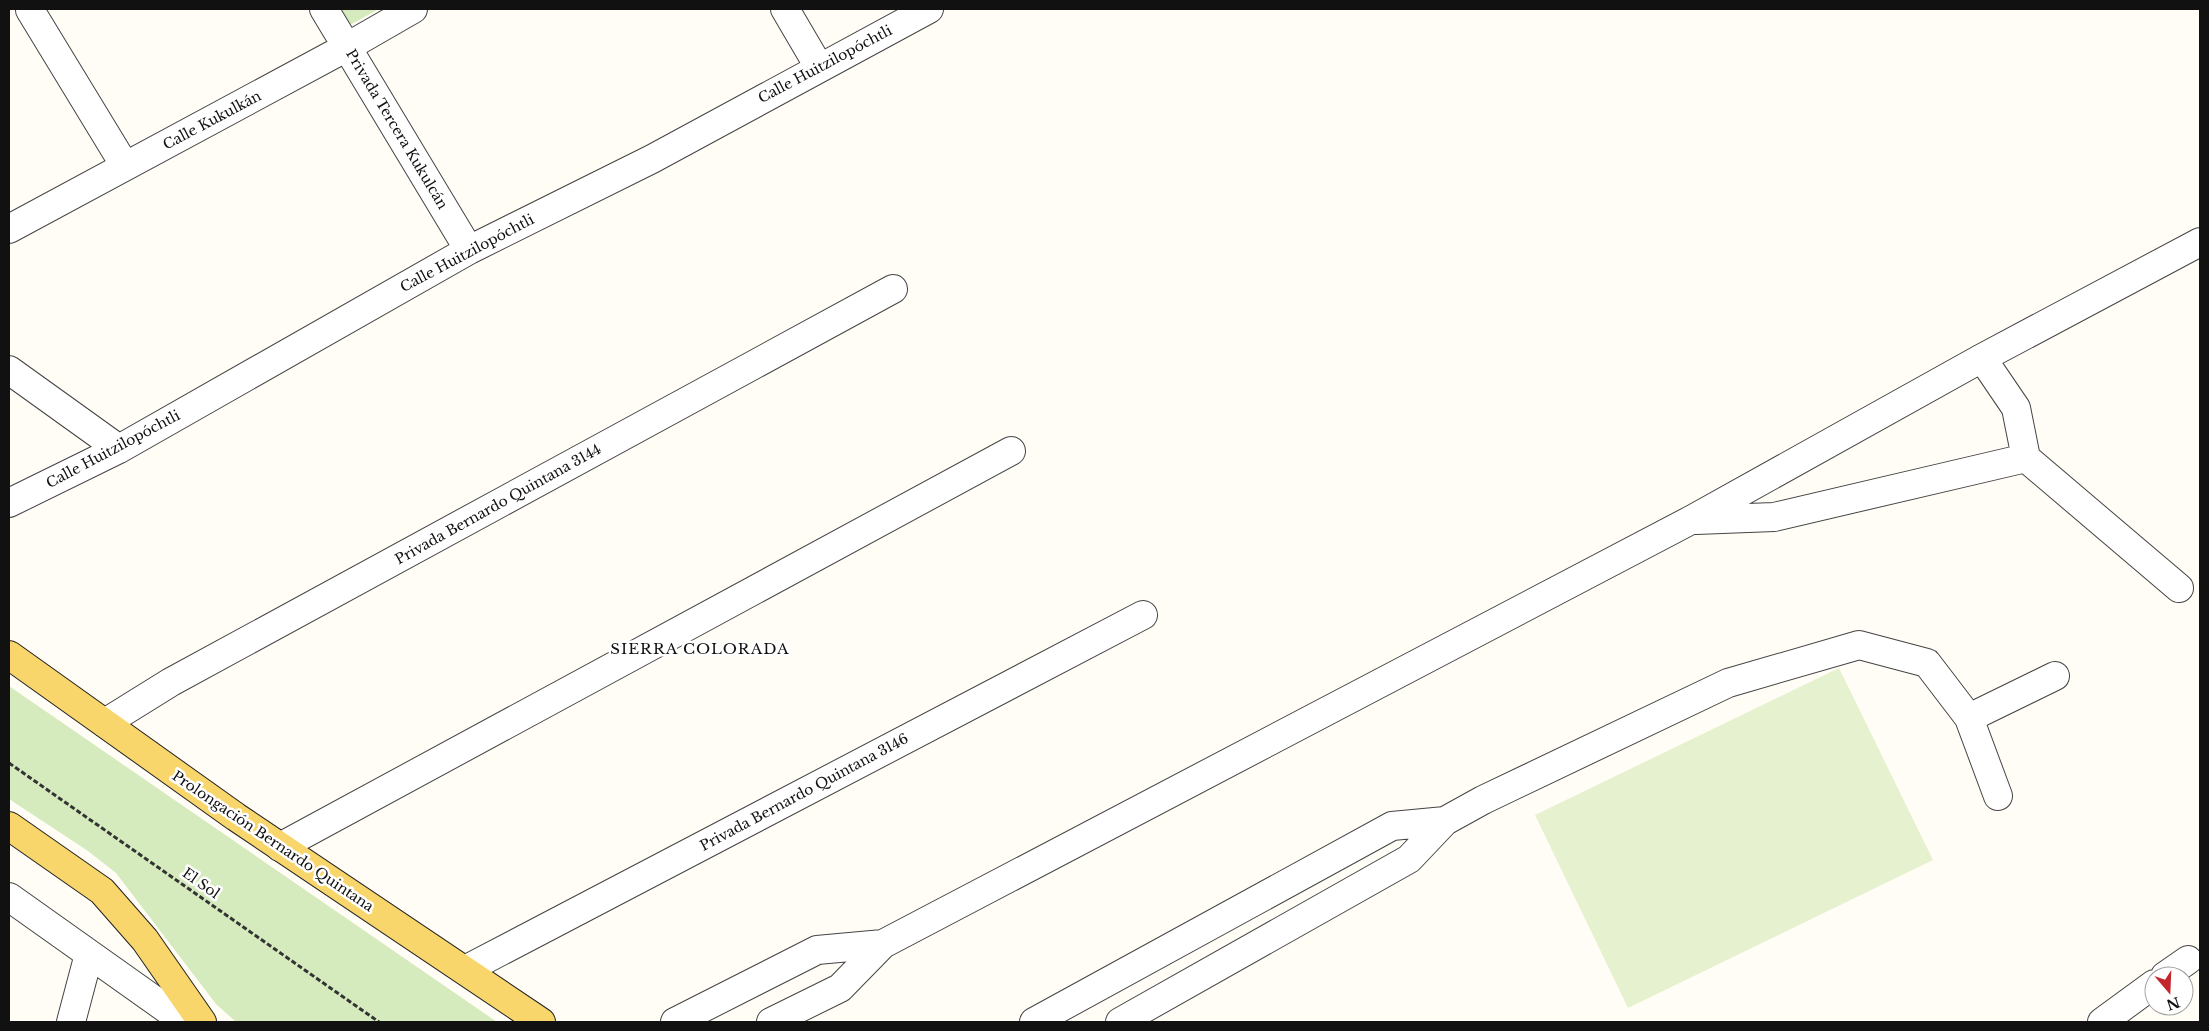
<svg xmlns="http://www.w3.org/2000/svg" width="2209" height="1031" viewBox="0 0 2209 1031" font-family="'Libre Baskerville',serif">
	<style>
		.green { fill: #d5ebbd }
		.pitch { fill: #e6f2cf }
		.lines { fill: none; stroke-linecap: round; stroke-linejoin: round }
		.minor-casing { stroke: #444; stroke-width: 30 }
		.major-casing { stroke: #222; stroke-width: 30 }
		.path { stroke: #333; stroke-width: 3; stroke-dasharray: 5 2.5; stroke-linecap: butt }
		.minor { stroke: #fff; stroke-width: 28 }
		.major { stroke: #f9d66b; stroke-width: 28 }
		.labels { text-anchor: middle; stroke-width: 5; stroke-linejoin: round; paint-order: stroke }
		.street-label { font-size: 14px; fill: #111; stroke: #fff }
		.neighbourhood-label { font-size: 15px; letter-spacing: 1px; fill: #111; stroke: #fff }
	</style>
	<rect width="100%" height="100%" fill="#fffdf5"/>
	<path class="green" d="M335,9h44l-33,18z
		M9,686l488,336h-261l-20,-18 -100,-131 -28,-22 -79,-52z"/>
	<path class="pitch" d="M1839,668l94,192 -305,148 -93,-193z"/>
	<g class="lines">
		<g class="minor-casing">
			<path id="minor" d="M324,9l145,241
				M785,9l34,58
				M30,10l95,156
				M9,229l338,-182 66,-38
				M1982,358l34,50 10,50 153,130
				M9,370l110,79
				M9,503l110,-54 350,-199 183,-91 277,-150
				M1696,520l78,-3 252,-59
				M1969,718l86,-42
				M105,723l66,-41 722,-393
				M280,847l731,-396
				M9,897l176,125
				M465,970l678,-355
				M2165,976l23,-16
				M71,1022l18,-68
				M675,1022l142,-72 66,-6
				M771,1022l69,-34 43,-44 808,-424 291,-162 218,-116
				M1034,1022l358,-196 53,-5
				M1120,1022l289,-163 36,-38 38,-21 245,-117 131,-38 68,18 42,55 29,78
				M2102,1022l52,-38"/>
		</g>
		<g class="major-casing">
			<path id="major" d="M9,655l227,162 305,205
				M9,826l93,65 43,49 57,82"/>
		</g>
		<path class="path" d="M9,763l370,259"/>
		<use href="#minor" class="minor"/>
		<use href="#major" class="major"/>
	</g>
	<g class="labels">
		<g class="street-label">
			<text transform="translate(825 64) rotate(-28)" y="5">Calle Huitzilopóchtli</text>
			<text transform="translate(212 120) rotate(-28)" y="5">Calle Kukulkán</text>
			<text transform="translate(397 129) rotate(59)" y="5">Privada Tercera Kukulcán</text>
			<text transform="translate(467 253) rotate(-28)" y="5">Calle Huitzilopóchtli</text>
			<text transform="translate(113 449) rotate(-28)" y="5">Calle Huitzilopóchtli</text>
			<text transform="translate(498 504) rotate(-29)" y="5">Privada Bernardo Quintana 3144</text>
			<text transform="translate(804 792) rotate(-28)" y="5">Privada Bernardo Quintana 3146</text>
			<text transform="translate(273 841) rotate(34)" y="5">Prolongación Bernardo Quintana</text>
			<text transform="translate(201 883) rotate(35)" y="5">El Sol</text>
		</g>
		<g class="neighbourhood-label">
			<text x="700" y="654">SIERRA COLORADA</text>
		</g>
	</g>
	<rect width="2209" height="1031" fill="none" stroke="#111111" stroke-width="20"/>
	<g transform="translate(2169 991) rotate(161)"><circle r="24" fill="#ffffff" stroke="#a0a0a0"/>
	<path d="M0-4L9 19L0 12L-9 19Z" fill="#c4262e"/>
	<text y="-8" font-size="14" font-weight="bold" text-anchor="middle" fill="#111111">N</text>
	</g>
</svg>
